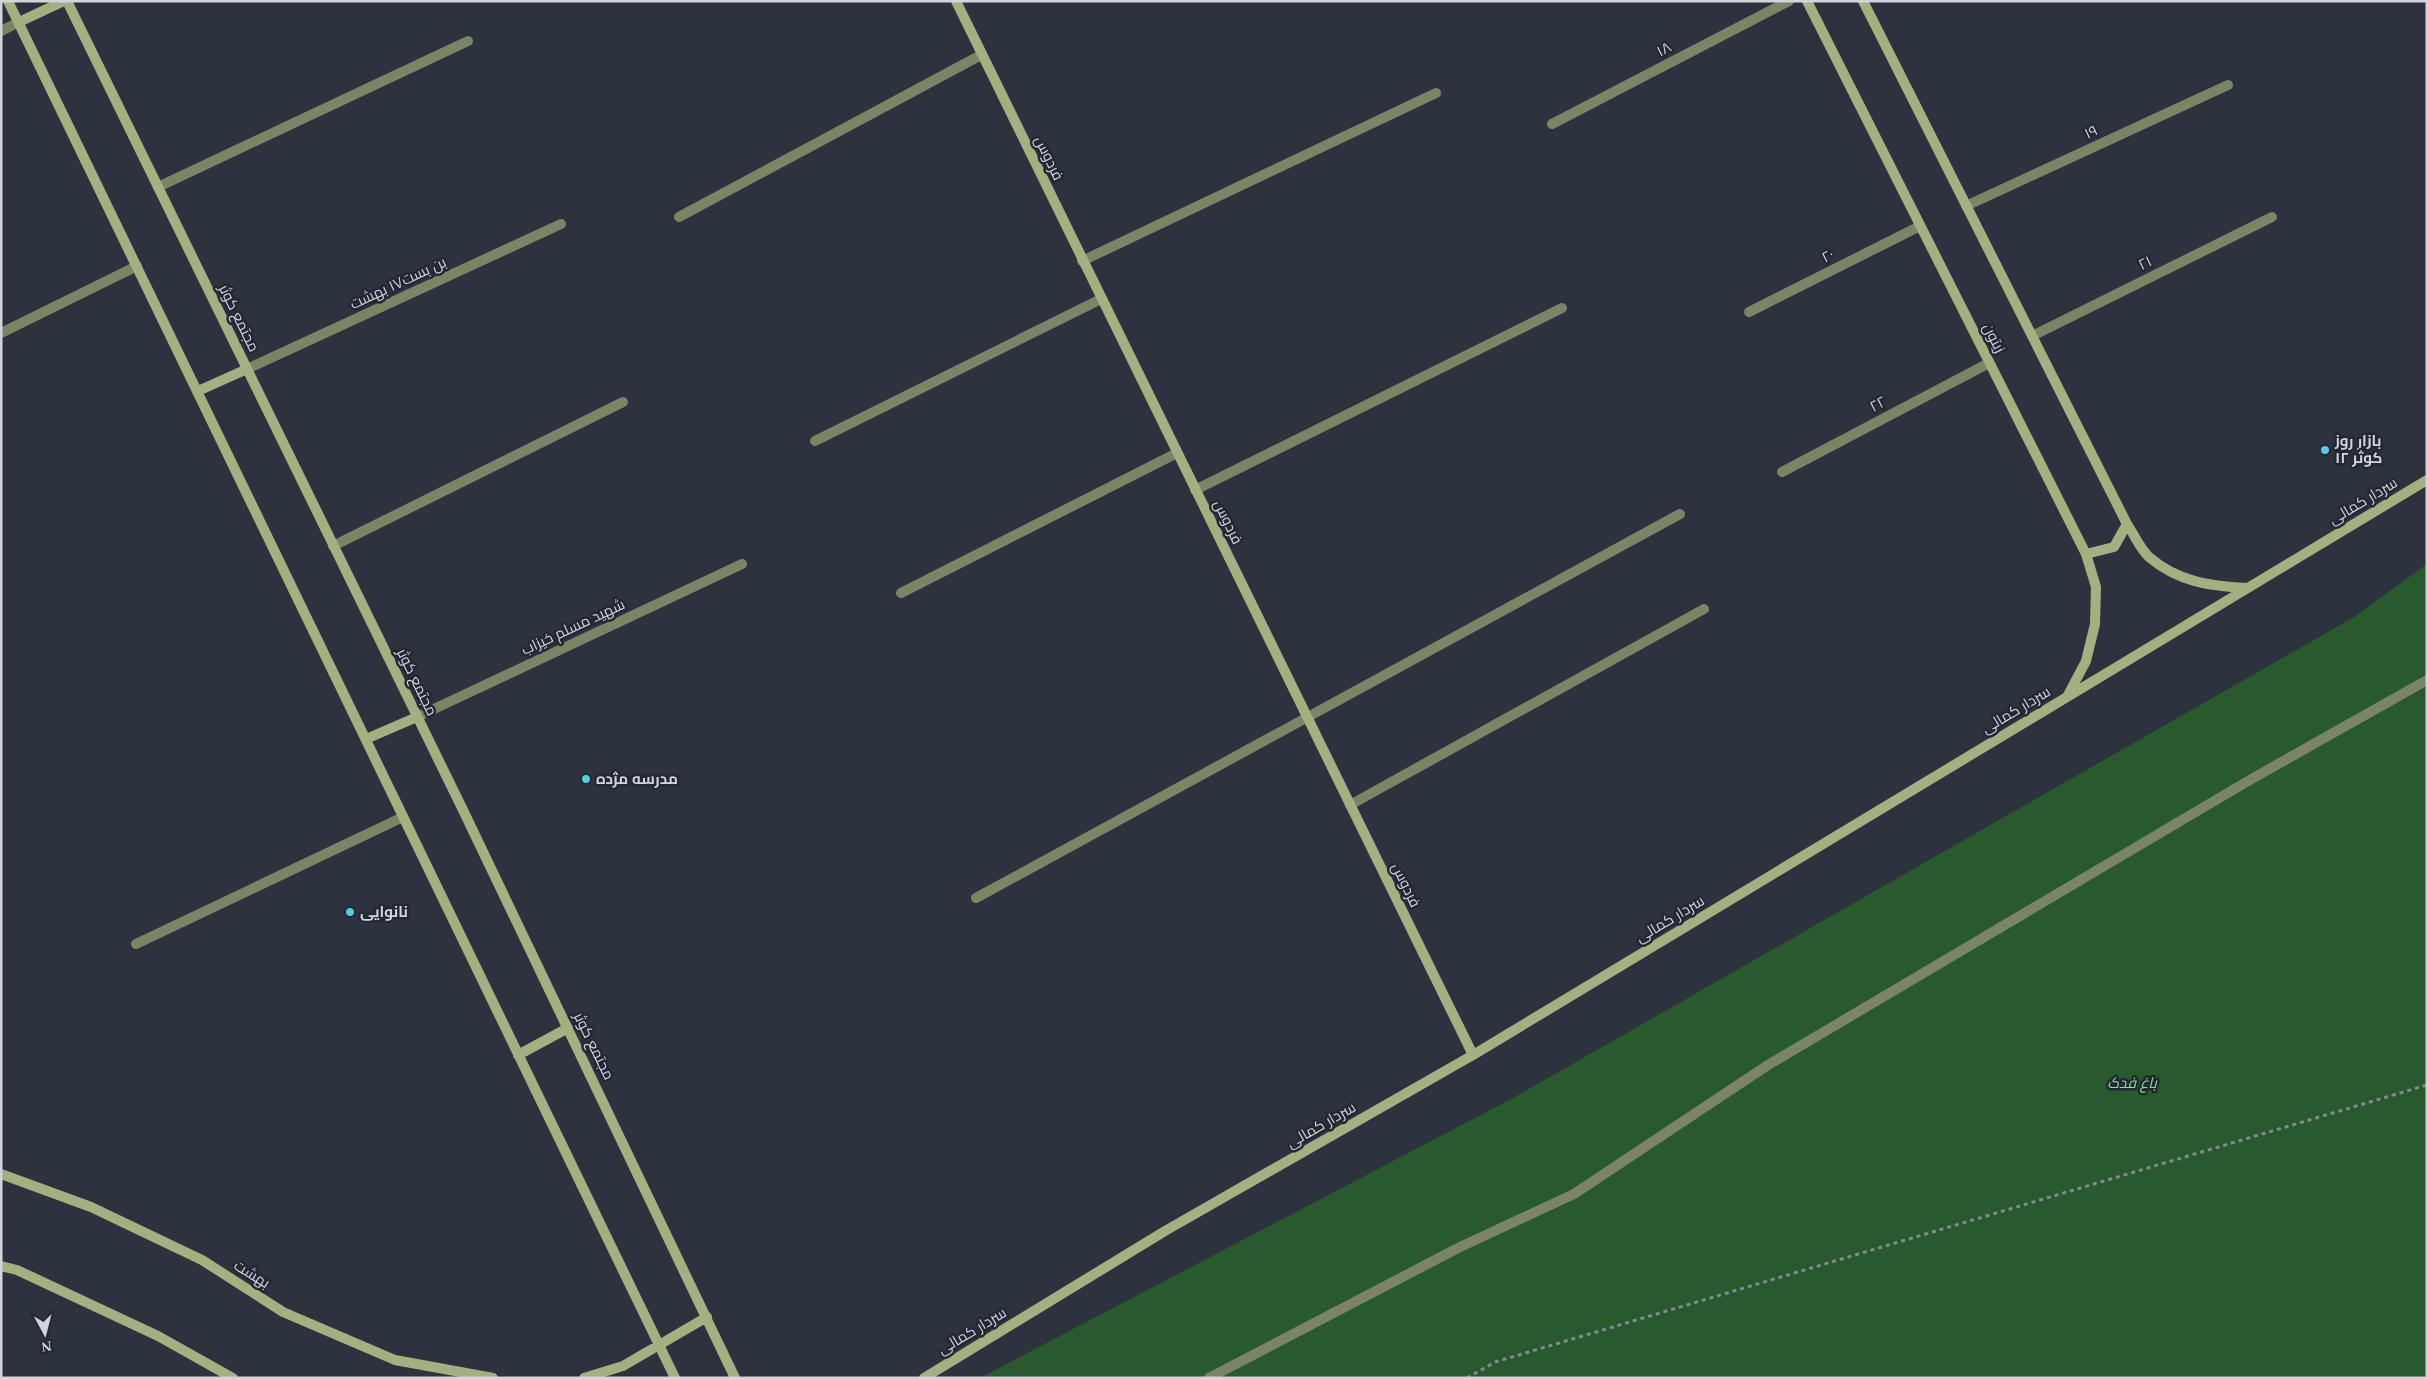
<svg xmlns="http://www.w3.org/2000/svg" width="2428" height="1379" viewBox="0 0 2428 1379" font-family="'Times New Roman',Cairo,serif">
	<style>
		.green { fill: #295a2d }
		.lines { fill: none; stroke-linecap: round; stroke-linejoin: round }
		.path { stroke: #848a93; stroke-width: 3; stroke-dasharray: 4 4; stroke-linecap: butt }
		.lane { stroke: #7b8465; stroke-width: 10 }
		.street { stroke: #7b8465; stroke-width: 10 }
		.secondary { stroke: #a3b180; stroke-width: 10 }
		.poi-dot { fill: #54cadd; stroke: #222934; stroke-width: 2 }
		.labels { text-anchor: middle; stroke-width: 5; stroke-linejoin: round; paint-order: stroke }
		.street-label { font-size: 15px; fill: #d1d5dc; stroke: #222934 }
		.poi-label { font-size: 15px; font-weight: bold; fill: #d1d5dc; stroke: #222934; text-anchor: start }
		.park-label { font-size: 15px; font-style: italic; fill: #8ede91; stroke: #222934 }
	</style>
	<rect width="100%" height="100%" fill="#2c333e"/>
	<path class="green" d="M2427,564v814h-1447l533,-280 841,-481z"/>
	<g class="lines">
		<path class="path" d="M1467,1378l28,-16 932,-277"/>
		<path class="lane" d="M1209,1378l249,-130 116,-54 194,-129 480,-284 179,-101"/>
		<path class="street" d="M1,31l18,-9
			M1552,124l237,-123
			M158,187l310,-146
			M1966,206l262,-121
			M679,217l302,-162
			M1082,261l354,-168
			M1749,312l171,-86
			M1,333l136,-67
			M2032,336l240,-119
			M247,369l314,-145
			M815,441l286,-142
			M1782,472l207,-109
			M1195,490l367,-182
			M333,546l290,-144
			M901,593l276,-140
			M417,717l325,-153
			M1350,805l354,-196
			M976,898l704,-384
			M136,944l267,-127"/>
		<path class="secondary" d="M8,1l667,1377
			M67,1l396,809 272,568
			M956,1l517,1054
			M1807,1l279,553 10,33 -1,37 -9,37 -19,36
			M1863,1l264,523c7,10 13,25 22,33 29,25 61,29 98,31
			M19,22l45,-21
			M198,391l49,-22
			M2086,554l28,-7 13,-23
			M366,739l51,-22
			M518,1055l50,-27
			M1,1174l90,33 111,53 81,52 112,48 98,18
			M1,1266l16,4 141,66 75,42
			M584,1378l39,-12 84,-49
			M924,1378l241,-147 308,-176 954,-575"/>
	</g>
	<g class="poi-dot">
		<circle cx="2325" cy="450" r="5"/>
		<circle cx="586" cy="779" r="5"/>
		<circle cx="350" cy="912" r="5"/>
	</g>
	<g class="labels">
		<g class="street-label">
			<text transform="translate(1664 49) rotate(-27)" y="5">۱۸</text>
			<text transform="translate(2091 132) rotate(-25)" y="5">۱۹</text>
			<text transform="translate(1049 158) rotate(64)" y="5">فردوس</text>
			<text transform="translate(1828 256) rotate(-27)" y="5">۲۰</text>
			<text transform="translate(2145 263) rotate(-26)" y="5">۲۱</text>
			<text transform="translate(398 283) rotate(-25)" y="5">بن بست۱۷ بهشت</text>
			<text transform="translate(239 318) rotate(64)" y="5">مجتمع کوثر</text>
			<text transform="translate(1994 338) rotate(63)" y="5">زیتون</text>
			<text transform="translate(1878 404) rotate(-28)" y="5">۲۲</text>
			<text transform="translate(2363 501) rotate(-31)" y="5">سردار کمالی</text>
			<text transform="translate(1228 522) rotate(64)" y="5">فردوس</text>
			<text transform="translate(573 627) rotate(-25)" y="5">شهید مسلم خیزاب</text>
			<text transform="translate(417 682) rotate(64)" y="5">مجتمع کوثر</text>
			<text transform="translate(2016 710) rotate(-31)" y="5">سردار کمالی</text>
			<text transform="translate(1406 885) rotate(64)" y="5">فردوس</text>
			<text transform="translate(1670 919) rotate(-31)" y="5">سردار کمالی</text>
			<text transform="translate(594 1046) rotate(64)" y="5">مجتمع کوثر</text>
			<text transform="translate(1321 1125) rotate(-30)" y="5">سردار کمالی</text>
			<text transform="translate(252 1274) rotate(32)" y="5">بهشت</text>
			<text transform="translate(972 1331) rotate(-31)" y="5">سردار کمالی</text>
		</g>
		<g class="poi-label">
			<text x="2335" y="446">بازار روز<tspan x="2335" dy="17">کوثر ١٢</tspan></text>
			<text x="596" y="784">مدرسه مژده</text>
			<text x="360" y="917">نانوایی</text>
		</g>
		<g class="park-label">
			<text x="2132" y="1088">باغ فدک</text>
		</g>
	</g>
	<rect width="2428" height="1379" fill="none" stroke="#d1d5dc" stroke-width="5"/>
	<g transform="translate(45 1334) rotate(173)" stroke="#222934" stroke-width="4" paint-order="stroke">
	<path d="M0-4L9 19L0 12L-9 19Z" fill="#d1d5dc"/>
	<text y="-8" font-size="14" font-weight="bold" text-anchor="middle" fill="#d1d5dc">N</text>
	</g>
</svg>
